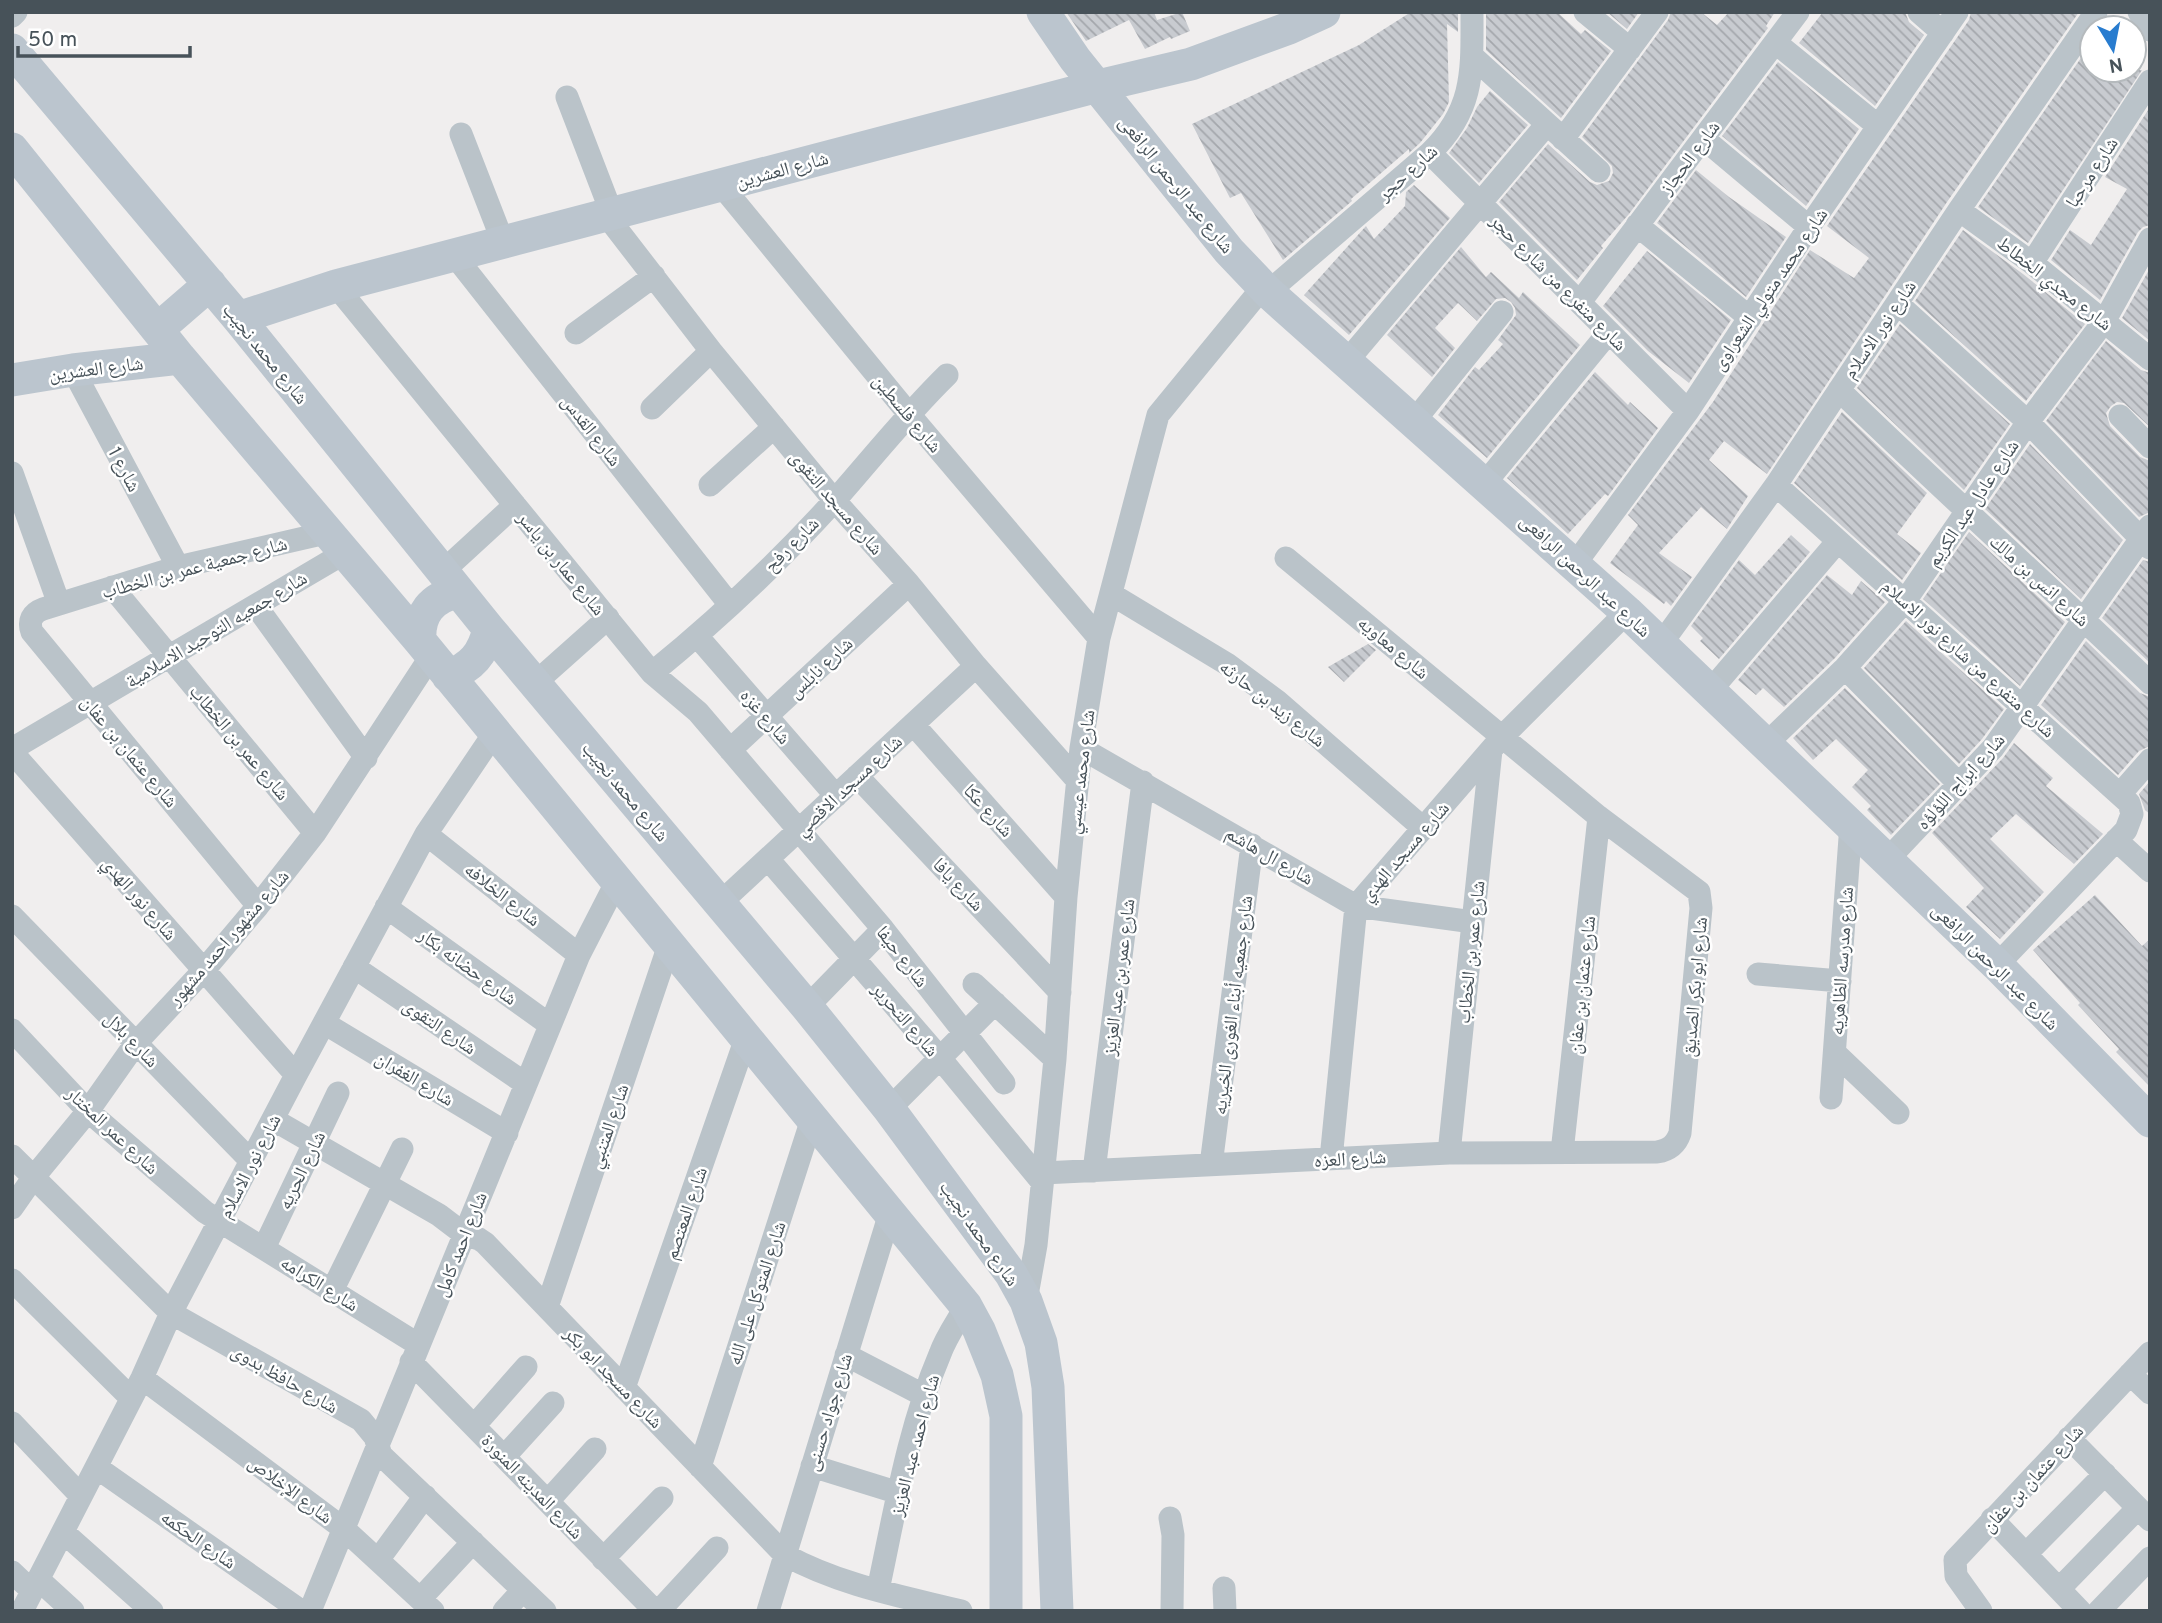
<svg xmlns="http://www.w3.org/2000/svg" width="2162" height="1623" viewBox="0 0 2162 1623" font-family="Overpass,'Noto Naskh Arabic',sans-serif">
	<style>
		.building { fill: url(#building-back-hatch) }
		.lines { fill: none; stroke-linecap: round; stroke-linejoin: round }
		.street { stroke: #bac3c9; stroke-width: 23 }
		.secondary { stroke: #bbc5ce; stroke-width: 33 }
		.labels { text-anchor: middle; stroke-width: 5; stroke-linejoin: round; paint-order: stroke }
		.street-label { font-size: 19px; fill: #475259; stroke: #fff }
	</style>
	<defs>
		<pattern id="building-back-hatch" width="6" height="6" patternUnits="userSpaceOnUse" patternTransform="scale(1.75)"><rect width="6" height="6" fill="#c8cbd0"/><path d="M-1 5l2 2M0 0l6 6M5-1l2 2" fill="none" stroke="#a4a7ac"/></pattern>
	</defs>
	<rect width="100%" height="100%" fill="#f0eeee"/>
	<path class="building" d="M1066,12h88l3,8 25,-8 8,19 -19,8 -1,-2 -25,12 -16,-29 -43,21z
		M1411,12h47v20l-11,-8 2,78 -6,12 -23,29 -11,10v-4l-58,50 1,2 -69,59 -42,-67 -11,5 -38,-74 167,-79z
		M1486,12h71l24,22 4,-4 26,21 -50,67 -75,-68z
		M1607,12h32l-12,17z
		M1671,12h30l16,13 12,-13h46l-9,14 2,2 -139,186 -28,32 2,2 -26,32 -78,-78 49,-58 42,38 7,3 12,-4 4,-8 -1,-7 -30,-29 86,-117z
		M1823,12h82l4,10 15,13 -49,71 -76,-63z
		M1971,12h108l-132,190 -180,272 -43,-33 -15,19 39,36 -21,33 -26,-22 -42,46 33,24 -21,29 -5,-5 -2,3 -54,-41 28,-38 -10,-10 85,-113 97,-152 44,28 15,-20 -42,-32 127,-184 15,-22z
		M2092,42v28h50l-114,173 -50,-36z
		M1778,62l81,67 -53,77 -84,-70z
		M1490,91l38,34 -49,58 -30,-30 18,-25 10,-21z
		M2150,107v118l-7,2 -5,5 -38,68 -49,-40 19,-30 21,15 36,-56 -22,-12z
		M1696,170l33,27 57,40 -40,60 -89,-74z
		M1414,185l36,33 -101,117 -45,-40 62,-69 8,13 31,-33 1,-14z
		M1963,230l60,44 62,50 -59,77 -111,-100z
		M1461,247l25,30 5,-5 28,26 4,-6 57,53 -93,113 -49,-43 37,-48 4,3 24,-26 -5,-4 18,-25 -1,-7 -4,-6 -6,-4 -9,1 -19,22 -19,-18 -23,25 20,20 -23,29 -45,-42z
		M1647,251l84,69 -42,63 -41,-32 -45,-45z
		M2150,268v73l-28,-23z
		M1900,324l110,100 -46,66 -107,-102z
		M2106,341l35,29 9,3v54l-26,-24 -7,-1 -6,4 -5,7 4,13 30,31 10,4v51l-11,5 -93,-96z
		M1595,372l33,33 2,-3 28,26 -50,68 -3,-2 -37,40 -61,-56z
		M1842,412l85,81 -30,41 24,19 -19,27 -108,-97z
		M2030,444l93,96 -42,59 -96,-90z
		M1969,532l96,90 -45,64 -97,-87z
		M1791,535l19,17 -91,107 -19,-18 3,-3 -12,-12 48,-66 16,15z
		M2143,560l7,2v101l-48,-45z
		M1827,575l25,20 9,-14 24,21 -50,56 -51,49 -21,-19 -7,7 -18,-15z
		M1906,621l98,88 -22,30 -23,25 -95,-96z
		M2086,641l54,52 10,4v49l-11,5 -21,24 -77,-70z
		M1368,644l8,6 -32,32 -16,-15z
		M1845,688l95,96 -49,51 -24,-25 4,-4 -19,-19 16,-17 -32,-31 -23,21 -20,-22z
		M2014,743l39,35 -7,8 57,48 -29,30 -58,-50 -26,25 54,53 -44,47 -34,-32 18,-19 -52,-55 71,-75z
		M2150,781v33l-5,-4 -6,-16z
		M2095,895l47,51 8,-7v148l-34,-35 3,-3 -41,-44 2,-2 -47,-53z"/>
	<g class="lines">
		<path class="street" d="M1585,12l45,37
			M1919,12l24,21
			M2139,12l11,18
			M12,16l4,-4
			M1776,43l102,83
			M1472,56l127,115
			M567,97l45,117
			M461,134l42,108
			M1563,139l94,-127
			M1704,139l105,88
			M1430,153l258,258
			M721,185l187,228 191,225
			M1959,210l73,53 118,96
			M606,215l105,136 123,149 75,84 67,82 102,115
			M1637,225l113,93
			M454,255l276,350
			M2032,263l118,-182
			M336,286l316,387 46,39 185,217 121,154
			M1268,292l162,-139c45,-44 42,-83 42,-141
			M1580,302l218,-290
			M1897,303l131,119 122,126
			M576,333l78,-57
			M1347,361l200,-237
			M73,370l105,197
			M1839,390c102,99 208,194 311,293
			M652,408l59,-57
			M2120,416l30,31
			M1414,421l88,-109
			M12,473l47,131
			M1485,483l124,-151
			M710,485l64,-58
			M1776,485l353,318 3,11 -6,16 -129,135
			M1575,564l113,-153 121,-184 148,-215
			M442,572l73,-67
			M112,587l203,246
			M1111,594l116,70 50,37 146,127
			M256,606l110,152
			M697,636l139,160
			M1661,644l115,-159 183,-275 137,-198
			M1845,668l114,116
			M652,673c65,-53 128,-112 184,-174 37,-42 71,-85 111,-124
			M535,683l73,-65
			M1710,691l128,-150
			M913,724l153,173
			M1766,744l79,-76 60,-67 123,-179 77,-102 45,-81
			M1081,748l275,158 117,16
			M12,749l334,-197
			M730,750l179,-166
			M12,752l284,323
			M857,776l203,216
			M2121,793l29,-33
			M426,834l153,121
			M2116,840l34,31
			M768,859l172,199 102,124
			M1887,860l106,-112 157,-222
			M720,903l256,-237
			M258,906l-226,-274c-4,-11 0,-19 11,-23l135,-42 152,-35
			M386,907l164,118
			M12,916l239,245
			M354,967l172,117
			M1758,974l82,7
			M974,984l81,75
			M807,1007l76,-78
			M324,1023l183,110
			M12,1030l76,81 117,101 214,133
			M1835,1053l63,60
			M1831,1098l20,-274
			M889,1109l106,-106
			M274,1120l165,95 25,19 15,5 6,4 300,312c55,30 115,41 176,56
			M1562,1152l37,-335
			M1449,1153l42,-403
			M12,1156l159,157 190,107 14,17 6,18 164,156
			M1331,1159l25,-253 146,-169 125,-125
			M1211,1165l41,-320
			M1094,1171l49,-389
			M1043,1173l406,-20 208,-1c12,-2 19,-7 23,-19l21,-225 -2,-16 -100,-75 -313,-259
			M12,1208l21,-30 55,-67 48,-68 68,-73 54,-64 57,-73 116,-177
			M264,1248l74,-155
			M12,1280l119,118
			M332,1291l70,-142
			M1026,1301l10,-56 19,-186 11,-162 15,-149 18,-110 59,-223 105,-128
			M547,1307l122,-362
			M846,1355l79,41
			M411,1362l244,249
			M2130,1374l20,19
			M142,1378l202,151 89,82
			M624,1388l122,-350
			M12,1423l69,73
			M474,1426l52,-59
			M2069,1438l81,82
			M504,1457l49,-54
			M812,1466l87,27
			M96,1467l205,144
			M700,1467l112,-348
			M548,1501l47,-52
			M1170,1518l3,17 -1,76
			M1992,1519l88,92
			M63,1532l89,79
			M2026,1554l79,-80
			M603,1559l59,-61
			M378,1560l47,-64
			M12,1572l20,19
			M38,1579l35,32
			M1224,1588l1,23
			M2059,1589l79,-81
			M878,1590c17,-79 30,-161 62,-236 6,-17 17,-32 26,-48
			M420,1599l53,-57
			M22,1611l120,-233 29,-65 125,-238 130,-241 69,-102
			M310,1611l269,-656 38,-74
			M504,1611l19,-21
			M659,1611l58,-63
			M768,1611l122,-398
			M1981,1611l-25,-35 -1,-16 195,-207
			M2099,1611l51,-53"/>
		<path class="secondary" d="M1043,12l32,47 154,192 39,41 359,320 370,353 153,156
			M12,50l226,268 251,311 318,378 82,102 122,165 15,27 15,42 7,44 9,224
			M12,149l168,209 240,283 546,665 13,24 18,45 9,41v195
			M238,318l98,-32 762,-200 93,-22 98,-36 35,-16
			M158,329l52,-45
			M12,380l61,-10 107,-12
			M420,641c-2,-27 12,-44 38,-49
			M448,676c24,-9 35,-22 41,-47"/>
	</g>
	<g class="labels">
		<g class="street-label">
			<text transform="translate(1689 157) rotate(-53)" y="7">شارع الحجاز</text>
			<text transform="translate(782 169) rotate(-15)" y="7">شارع العشرين</text>
			<text transform="translate(1407 172) rotate(-42)" y="7">شارع حجر</text>
			<text transform="translate(2091 172) rotate(-57)" y="7">شارع مرحبا</text>
			<text transform="translate(1177 184) rotate(51)" y="7">شارع عبد الرحمن الرافعى</text>
			<text transform="translate(1559 282) rotate(45)" y="7">شارع متفرع من شارع حجر</text>
			<text transform="translate(2055 283) rotate(38)" y="7">شارع مجدي الخطاط</text>
			<text transform="translate(1769 289) rotate(-56)" y="7">شارع محمد متولي الشعراوى</text>
			<text transform="translate(1879 329) rotate(-56)" y="7">شارع نور الاسلام</text>
			<text transform="translate(266 353) rotate(51)" y="7">شارع محمد نجيب</text>
			<text transform="translate(96 368) rotate(-7)" y="7">شارع العشرين</text>
			<text transform="translate(908 413) rotate(50)" y="7">شارع فلسطين</text>
			<text transform="translate(592 430) rotate(52)" y="7">شارع القدس</text>
			<text transform="translate(125 469) rotate(62)" y="7">شارع 1</text>
			<text transform="translate(837 502) rotate(49)" y="7">شارع مسجد التقوى</text>
			<text transform="translate(1972 503) rotate(-56)" y="7">شارع عادل عبد الكريم</text>
			<text transform="translate(791 544) rotate(-45)" y="7">شارع رفح</text>
			<text transform="translate(562 563) rotate(51)" y="7">شارع عمار بن ياسر</text>
			<text transform="translate(194 567) rotate(-15)" y="7">شارع جمعية عمر بن الخطاب</text>
			<text transform="translate(1586 575) rotate(43)" y="7">شارع عبد الرحمن الرافعى</text>
			<text transform="translate(2040 580) rotate(42)" y="7">شارع انس بن مالك</text>
			<text transform="translate(216 629) rotate(-31)" y="7">شارع جمعيه التوحيد الاسلامية</text>
			<text transform="translate(1394 647) rotate(40)" y="7">شارع معاويه</text>
			<text transform="translate(1969 658) rotate(42)" y="7">شارع متفرع من شارع نور الاسلام</text>
			<text transform="translate(820 667) rotate(-43)" y="7">شارع نابلس</text>
			<text transform="translate(1273 703) rotate(38)" y="7">شارع زيد بن حارثه</text>
			<text transform="translate(766 716) rotate(49)" y="7">شارع غزه</text>
			<text transform="translate(240 742) rotate(50)" y="7">شارع عمر بن الخطاب</text>
			<text transform="translate(130 751) rotate(50)" y="7">شارع عثمان بن عفان</text>
			<text transform="translate(1080 772) rotate(-83)" y="7">شارع محمد عيسي</text>
			<text transform="translate(1960 781) rotate(-48)" y="7">شارع ابراج اللؤلؤه</text>
			<text transform="translate(848 785) rotate(-43)" y="7">شارع مسجد الاقصي</text>
			<text transform="translate(626 791) rotate(50)" y="7">شارع محمد نجيب</text>
			<text transform="translate(989 810) rotate(48)" y="7">شارع عكا</text>
			<text transform="translate(1404 851) rotate(-49)" y="7">شارع مسجد الهدي</text>
			<text transform="translate(1270 855) rotate(30)" y="7">شارع ال هاشم</text>
			<text transform="translate(959 884) rotate(47)" y="7">شارع يافا</text>
			<text transform="translate(503 894) rotate(38)" y="7">شارع الخلافه</text>
			<text transform="translate(140 898) rotate(49)" y="7">شارع نور الهدي</text>
			<text transform="translate(228 937) rotate(-49)" y="7">شارع مشهور احمد مشهور</text>
			<text transform="translate(1470 952) rotate(-84)" y="7">شارع عمر بن الخطاب</text>
			<text transform="translate(903 956) rotate(52)" y="7">شارع حيفا</text>
			<text transform="translate(1841 961) rotate(-86)" y="7">شارع مدرسه الظاهريه</text>
			<text transform="translate(468 966) rotate(36)" y="7">شارع حضانه بكار</text>
			<text transform="translate(1996 966) rotate(45)" y="7">شارع عبد الرحمن الرافعى</text>
			<text transform="translate(1118 977) rotate(-83)" y="7">شارع عمر بن عبد العزيز</text>
			<text transform="translate(1581 985) rotate(-84)" y="7">شارع عثمان بن عفان</text>
			<text transform="translate(1694 987) rotate(-85)" y="7">شارع ابو بكر الصديق</text>
			<text transform="translate(1232 1005) rotate(-83)" y="7">شارع جمعيه أبناء الغورى الخيريه</text>
			<text transform="translate(906 1019) rotate(49)" y="7">شارع التحرير</text>
			<text transform="translate(440 1026) rotate(34)" y="7">شارع التقوى</text>
			<text transform="translate(132 1039) rotate(46)" y="7">شارع بلال</text>
			<text transform="translate(415 1078) rotate(31)" y="7">شارع الغفران</text>
			<text transform="translate(608 1126) rotate(-71)" y="7">شارع المتنبي</text>
			<text transform="translate(113 1130) rotate(43)" y="7">شارع عمر المختار</text>
			<text transform="translate(1350 1158) rotate(-3)" y="7">شارع العزه</text>
			<text transform="translate(249 1166) rotate(-63)" y="7">شارع نور الاسلام</text>
			<text transform="translate(301 1170) rotate(-64)" y="7">شارع الحريه</text>
			<text transform="translate(685 1213) rotate(-71)" y="7">شارع المعتصم</text>
			<text transform="translate(980 1233) rotate(55)" y="7">شارع محمد نجيب</text>
			<text transform="translate(460 1244) rotate(-68)" y="7">شارع احمد كامل</text>
			<text transform="translate(320 1283) rotate(32)" y="7">شارع الكرامه</text>
			<text transform="translate(756 1293) rotate(-72)" y="7">شارع المتوكل على الله</text>
			<text transform="translate(614 1377) rotate(46)" y="7">شارع مسجد ابو بكر</text>
			<text transform="translate(285 1378) rotate(30)" y="7">شارع حافظ بدوى</text>
			<text transform="translate(828 1412) rotate(-73)" y="7">شارع جواد حسنى</text>
			<text transform="translate(914 1445) rotate(-75)" y="7">شارع احمد عبد العزيز</text>
			<text transform="translate(2032 1478) rotate(-47)" y="7">شارع عثمان بن عفان</text>
			<text transform="translate(533 1486) rotate(46)" y="7">شارع المدينه المنورة</text>
			<text transform="translate(291 1489) rotate(37)" y="7">شارع الإخلاص</text>
			<text transform="translate(199 1539) rotate(35)" y="7">شارع الحكمه</text>
		</g>
	</g>
	<rect width="2162" height="1623" fill="none" stroke="#475259" stroke-width="28"/>
	<g transform="translate(2113 49) rotate(170)"><circle r="33" fill="#ffffff" stroke="#b5babd" stroke-width="2"/>
	<path d="M0-5L12 26L0 18L-12 26Z" fill="#287ccf"/>
	<text y="-10" font-size="19" font-weight="bold" text-anchor="middle" fill="#475259">N</text>
	</g>
	<path d="M18 46v10h172v-10" fill="none" stroke="#475259" stroke-width="3.5"/>
	<text x="28" y="46" font-size="21" fill="#475259" stroke="#ffffff" stroke-width="5" paint-order="stroke">50 m</text>
</svg>
